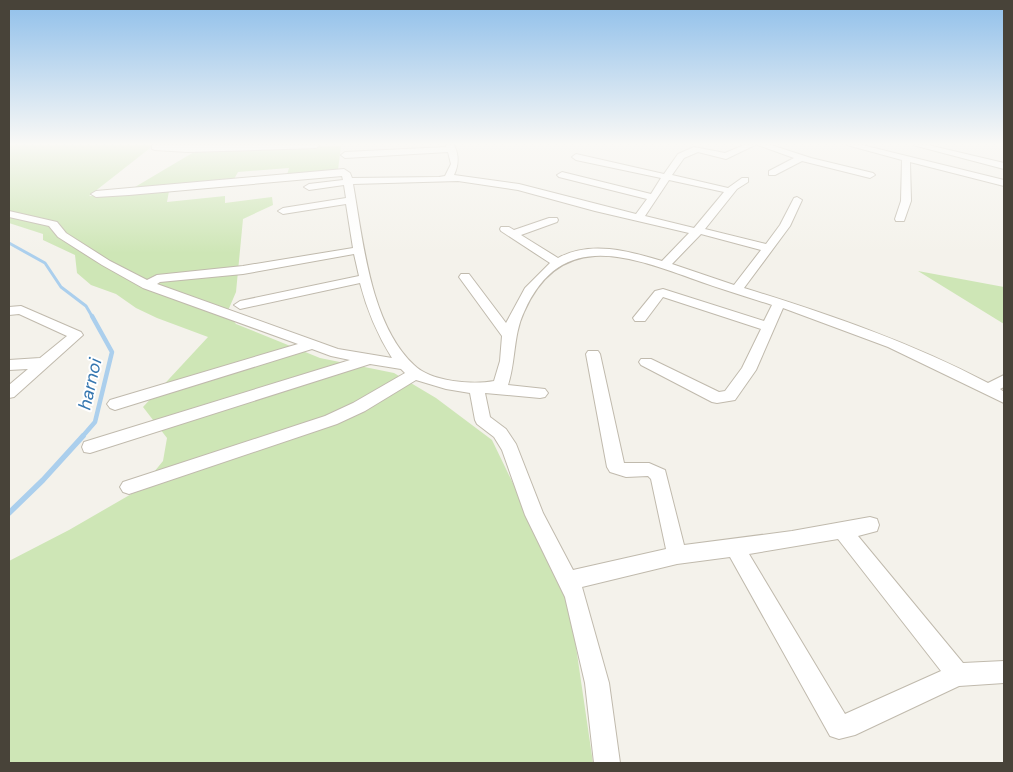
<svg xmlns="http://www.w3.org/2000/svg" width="1013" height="772" viewBox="0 0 1013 772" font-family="'DM Sans',sans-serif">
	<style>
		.green { fill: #cee6b6 }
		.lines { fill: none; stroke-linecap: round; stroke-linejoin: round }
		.stream-far2 { stroke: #abcfed; stroke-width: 3 }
		.stream-far1 { stroke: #abcfed; stroke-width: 4.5 }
		.stream { stroke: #abcfed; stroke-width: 5.5 }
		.minor-casing { stroke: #c0baad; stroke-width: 2 }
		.minor { fill: #fff; fill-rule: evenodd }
		.labels { text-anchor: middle; stroke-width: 4; stroke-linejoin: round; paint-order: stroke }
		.water-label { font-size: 18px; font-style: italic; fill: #3677b0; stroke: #fff }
	</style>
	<rect width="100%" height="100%" fill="#f4f2eb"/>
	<path class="green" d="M9,145h145l-65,51 80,-5 -2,11 58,-6v7l47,-6 1,8 -30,14 -7,73 -9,21 9,11 84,34 74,15 42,25 56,42 77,159 24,164h-584v-202l60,-31 71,-41 23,-28 4,-23 -24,-31 65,-70 -51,-19 -21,-10 -20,-14 -25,-9 -14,-12 -2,-18 -32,-15v-6l-34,-11z
		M341,146l-3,24 -51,5 2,-7 -51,4 -5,9 -103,9 69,-41z
		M918,271l86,16v37z"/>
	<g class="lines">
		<path class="stream-far2" d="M9,243l36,20 16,24 25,19 7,12"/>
		<path class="stream-far1" d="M82,437l13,-15 17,-70 -20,-36"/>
		<path class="stream" d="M9,513l34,-33 40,-44"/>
		<g class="minor-casing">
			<path id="minor" d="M152,145h168l-4,3 -128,4 -33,-2 -3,-1z
				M446,145h8c5,10 5,19 0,30l65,9 117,30 11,-15 -88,-22 -2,-2 5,-3 89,22 10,-16 -85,-18 -4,-3 4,-3 88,20 14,-20 16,-7 31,6 19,-8h11l-29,14 -28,-7 -14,6 -12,17 56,13 14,-10h6v4l-11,7 -32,40 61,15 14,-19 14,-27 3,-1 5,3 -12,26 -46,62c84,26 166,54 244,95l16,-8v12l-4,2 4,3v11l-116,-56 -105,-39 -27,62 -21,30 -18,3 -5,-1 -71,-37 -2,-3 2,-3h10l68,33 6,-1 17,-23 19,-39 -98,-32 -18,24h-10l-2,-3 22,-27 8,-2 101,32 8,-16c-25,-8 -51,-16 -76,-25 -66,-23 -135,-52 -172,32 -11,23 -8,49 -16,73l37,4 3,4 -3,4 -5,1 -55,-5 5,24 16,12 10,15 27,69 30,57 93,-21 -15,-70 -3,-3 -22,1 -16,-5 -3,-5 -21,-113 2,-3h10l2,3 24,109h25l16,7 19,75 108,-14 78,-14 7,2 2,6 -2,6 -19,5 105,127 41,-2v22l-45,3 -104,49 -16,4 -9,-3 -100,-179 -53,7 -95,23 27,96 11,80h-26l-9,-80 -20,-86 -40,-82 -23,-65 -8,-13 -17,-13 -2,-4 -5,-27 -24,-4 -30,-9 -51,31 -28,13 -208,70 -6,-2 -3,-5 3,-5 202,-66 28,-13 52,-30 -4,-4 -31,-5 -280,89 -6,-1 -2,-5 2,-5 266,-82 -19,-4 -19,-7 -197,61 -5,-2 -3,-4 3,-4 188,-56 -155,-56 -41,-23 -44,-28 -9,-11 -40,-9v-6l48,11 9,11 44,28 37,19 10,-5 86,-9 110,-18 -7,-44 -63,10 -5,-3 5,-3 63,-10 -2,-13 -35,5 -5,-3 5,-3 34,-4 -1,-4 -213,19 -33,2 -5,-3 5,-3 248,-22 6,4 2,5 87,-1 6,-1 6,-12 -3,-12 -103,6 -4,-3 4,-3 101,-5zM669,180l55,12 -30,36 -49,-12zM458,181l60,9 77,21 94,22 -27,28c-33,-10 -72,-21 -104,-3l-37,-23 36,-13 1,-2 -1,-2h-8l-35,12 -5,-3h-8l-1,2 1,2 49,32 -25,25 -19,35 -37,-49h-8l-2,3 43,59 -2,25 -6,20c-21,4 -63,1 -80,-16 -44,-41 -51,-125 -61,-181zM701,234l60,16 -27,35 -62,-21zM354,254l5,22 -119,25 -6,4 6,4 120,-26c7,27 17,51 32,75l-54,-9 -181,-65 3,-2 83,-8zM838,539l103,132 -96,43 -96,-160z
				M758,145h13l40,13 62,15 2,2 -5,3 -68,-17 -27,14h-6v-4l25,-13z
				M847,145h15l142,35v6l-94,-24 1,39 -7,20h-8l-1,-2 6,-18 1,-41z
				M913,145h15l76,18v6z
				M21,306l60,26 2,3 -69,62 -5,1v-13l19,-16 -19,1v-10l31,-2 27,-22 -48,-22 -10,1v-8z"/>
		</g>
		<use href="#minor" class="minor"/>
	</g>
	<linearGradient id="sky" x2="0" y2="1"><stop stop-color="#8fbfea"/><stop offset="0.57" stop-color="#faf9f6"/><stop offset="1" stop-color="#faf9f6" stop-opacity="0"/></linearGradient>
	<rect width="1013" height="253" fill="url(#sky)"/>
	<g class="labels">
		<g class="water-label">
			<text transform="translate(90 384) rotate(-77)" y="6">harnoi</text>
		</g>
	</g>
	<rect width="1013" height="772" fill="none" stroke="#484339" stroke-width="20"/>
</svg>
